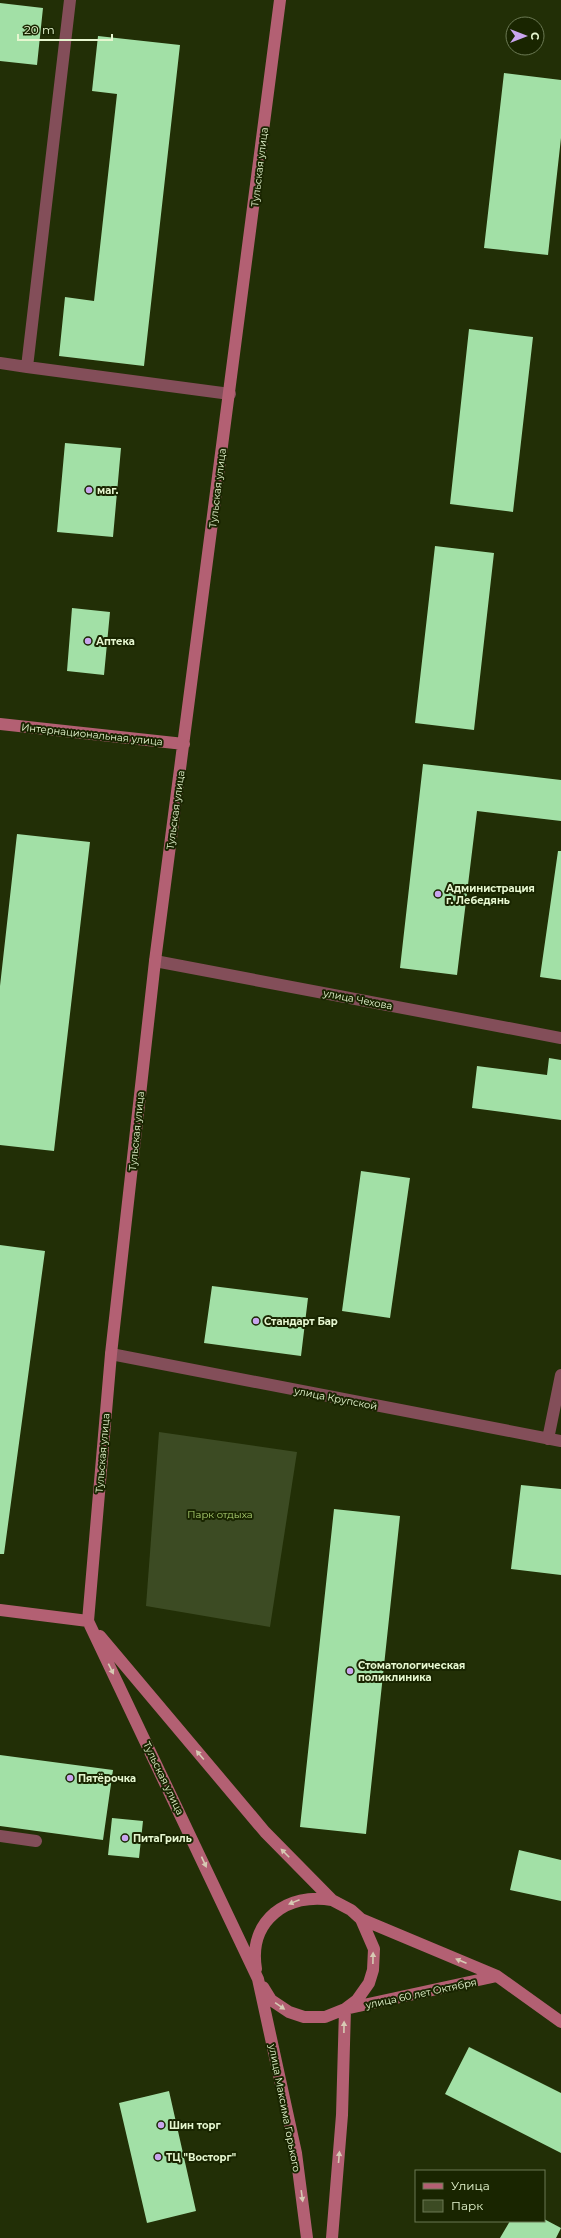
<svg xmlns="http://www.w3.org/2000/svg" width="561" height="2238" viewBox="0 0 561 2238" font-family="Montserrat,sans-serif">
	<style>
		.green { fill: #3c4b23 }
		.building { fill: #a2e0a6 }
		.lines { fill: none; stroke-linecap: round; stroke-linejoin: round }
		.lane { stroke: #834e59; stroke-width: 12 }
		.street { stroke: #834e59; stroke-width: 12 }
		.secondary { stroke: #b36073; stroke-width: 12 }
		.oneway { fill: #d7cab4 }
		.poi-dot { fill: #c9a5ee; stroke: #192500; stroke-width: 1.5 }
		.labels { text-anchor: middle; stroke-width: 4; stroke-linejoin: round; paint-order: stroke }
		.street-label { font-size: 10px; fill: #e6f7d0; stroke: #192500 }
		.poi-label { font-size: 10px; font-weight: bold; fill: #e6f7d0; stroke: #192500; text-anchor: start }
		.park-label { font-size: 10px; fill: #aed372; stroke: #192500 }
	</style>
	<rect width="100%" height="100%" fill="#222f06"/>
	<path class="green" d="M159,1432l138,20 -27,175 -124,-21z"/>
	<path class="building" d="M0,3l43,5 -6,57 -37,-4z
		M98,36l82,9 -36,321 -85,-10 6,-59 29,4 23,-207 -25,-3z
		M504,73l57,7v58l-13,117 -64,-7z
		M469,329l64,8 -20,175 -63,-8z
		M65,443l56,5 -8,89 -56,-5z
		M435,546l59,7 -20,177 -59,-7z
		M72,608l38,4 -6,63 -37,-4z
		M423,764l138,16v41l-84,-10 -20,164 -57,-7z
		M17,834l73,8 -36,309 -54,-6v-159z
		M558,851h3v129l-21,-3z
		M549,1058l12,2v60l-89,-12 5,-42 70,9z
		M361,1171l49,7 -20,140 -48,-7z
		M0,1245l45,6 -41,303h-4z
		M212,1286l96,12 -7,58 -97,-13z
		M521,1485l40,4v86l-50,-6z
		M334,1509l66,7 -34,318 -66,-7z
		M0,1755l113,15 -10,70 -103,-14z
		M112,1818l31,3 -4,37 -31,-3z
		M519,1850l42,10v41l-51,-11z
		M469,2047l92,46v60l-116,-59z
		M169,2091l27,120 -49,12 -28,-120z
		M544,2219l17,9 -5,10h-56l10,-17h34z"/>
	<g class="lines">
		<path class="lane" d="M70,0l-43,367 203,27
			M0,363l27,4
			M0,1836l36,5"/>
		<path class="street" d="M155,961l406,77
			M111,1354l450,87
			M548,1439l13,-64"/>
		<path class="secondary" d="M280,0l-125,961 -44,393 -23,267 170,358 38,174 11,85
			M0,724l184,20
			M0,1610l88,11
			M100,1636l165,196 67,68 19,10 10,9 13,30 -1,21 -4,13 -12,17 -12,9 -20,8h-21l-15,-5 -18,-12 -8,-13
			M361,1919l136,57 64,46
			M256,1969c-8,-49 32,-77 76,-69
			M332,2238l10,-123 3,-106 152,-33"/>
	</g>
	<defs><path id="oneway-solid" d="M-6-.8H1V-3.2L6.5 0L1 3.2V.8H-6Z"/></defs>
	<g class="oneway">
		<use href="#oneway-solid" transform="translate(111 1669) rotate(64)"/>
		<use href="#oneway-solid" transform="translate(200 1755) rotate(-130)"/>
		<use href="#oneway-solid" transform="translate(285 1853) rotate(-135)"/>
		<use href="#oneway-solid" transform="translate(204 1862) rotate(65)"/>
		<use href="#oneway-solid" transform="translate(294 1902) rotate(158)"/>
		<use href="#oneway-solid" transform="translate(373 1958) rotate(-89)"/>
		<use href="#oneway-solid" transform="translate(461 1961) rotate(-157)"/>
		<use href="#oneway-solid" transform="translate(280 2006) rotate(35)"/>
		<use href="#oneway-solid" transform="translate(344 2027) rotate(-89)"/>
		<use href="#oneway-solid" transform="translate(339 2157) rotate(-85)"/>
		<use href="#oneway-solid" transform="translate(302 2196) rotate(82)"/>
	</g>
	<g class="poi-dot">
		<circle cx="89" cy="490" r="4"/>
		<circle cx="88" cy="641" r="4"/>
		<circle cx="438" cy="894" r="4"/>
		<circle cx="256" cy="1321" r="4"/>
		<circle cx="350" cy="1671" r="4"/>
		<circle cx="70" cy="1778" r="4"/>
		<circle cx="125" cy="1838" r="4"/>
		<circle cx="161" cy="2125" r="4"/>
		<circle cx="158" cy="2157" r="4"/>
	</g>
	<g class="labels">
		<g class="street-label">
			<text transform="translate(259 167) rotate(-83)" y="4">Тульская улица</text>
			<text transform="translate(217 488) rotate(-83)" y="4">Тульская улица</text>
			<text transform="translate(92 734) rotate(6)" y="4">Интернациональная улица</text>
			<text transform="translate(175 810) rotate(-82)" y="4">Тульская улица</text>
			<text transform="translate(358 999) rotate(11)" y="4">улица Чехова</text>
			<text transform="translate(136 1131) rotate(-84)" y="4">Тульская улица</text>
			<text transform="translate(336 1398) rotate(11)" y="4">улица Крупской</text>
			<text transform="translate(102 1453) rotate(-85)" y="4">Тульская улица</text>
			<text transform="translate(164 1778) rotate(64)" y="4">Тульская улица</text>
			<text transform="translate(421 1993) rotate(-12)" y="4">улица 60 лет Октября</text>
			<text transform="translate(285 2108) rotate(79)" y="4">улица Максима Горького</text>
		</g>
		<g class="poi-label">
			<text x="97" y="494">маг.</text>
			<text x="96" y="645">Аптека</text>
			<text x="446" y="892">Администрация<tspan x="446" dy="12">г. Лебедянь</tspan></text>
			<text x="264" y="1325">Стандарт Бар</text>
			<text x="358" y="1669">Стоматологическая<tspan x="358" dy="12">поликлиника</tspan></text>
			<text x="78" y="1782">Пятёрочка</text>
			<text x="133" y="1842">ПитаГриль</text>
			<text x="169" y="2129">Шин торг</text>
			<text x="166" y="2161">ТЦ "Восторг"</text>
		</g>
		<g class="park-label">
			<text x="220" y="1518">Парк отдыха</text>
		</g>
	</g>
	<rect x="415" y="2170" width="130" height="52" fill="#192500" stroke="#6b7953"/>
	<rect x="423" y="2183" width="20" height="6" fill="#b36073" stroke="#6b7953"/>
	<text x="451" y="2190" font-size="12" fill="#e6f7d0">Улица</text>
	<rect x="423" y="2200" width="20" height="12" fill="#3c4b23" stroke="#6b7953"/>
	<text x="451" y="2210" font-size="12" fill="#e6f7d0">Парк</text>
	<g transform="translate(525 36) rotate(90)"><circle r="19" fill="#192500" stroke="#6b7953"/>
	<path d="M0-3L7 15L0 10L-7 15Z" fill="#c9a5ee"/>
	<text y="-6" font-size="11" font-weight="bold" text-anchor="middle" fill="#e6f7d0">С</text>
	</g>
	<path d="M18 34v6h94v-6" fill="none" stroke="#e6f7d0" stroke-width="2"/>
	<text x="24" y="34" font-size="12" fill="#e6f7d0" stroke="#192500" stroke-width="3" paint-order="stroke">20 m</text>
</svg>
